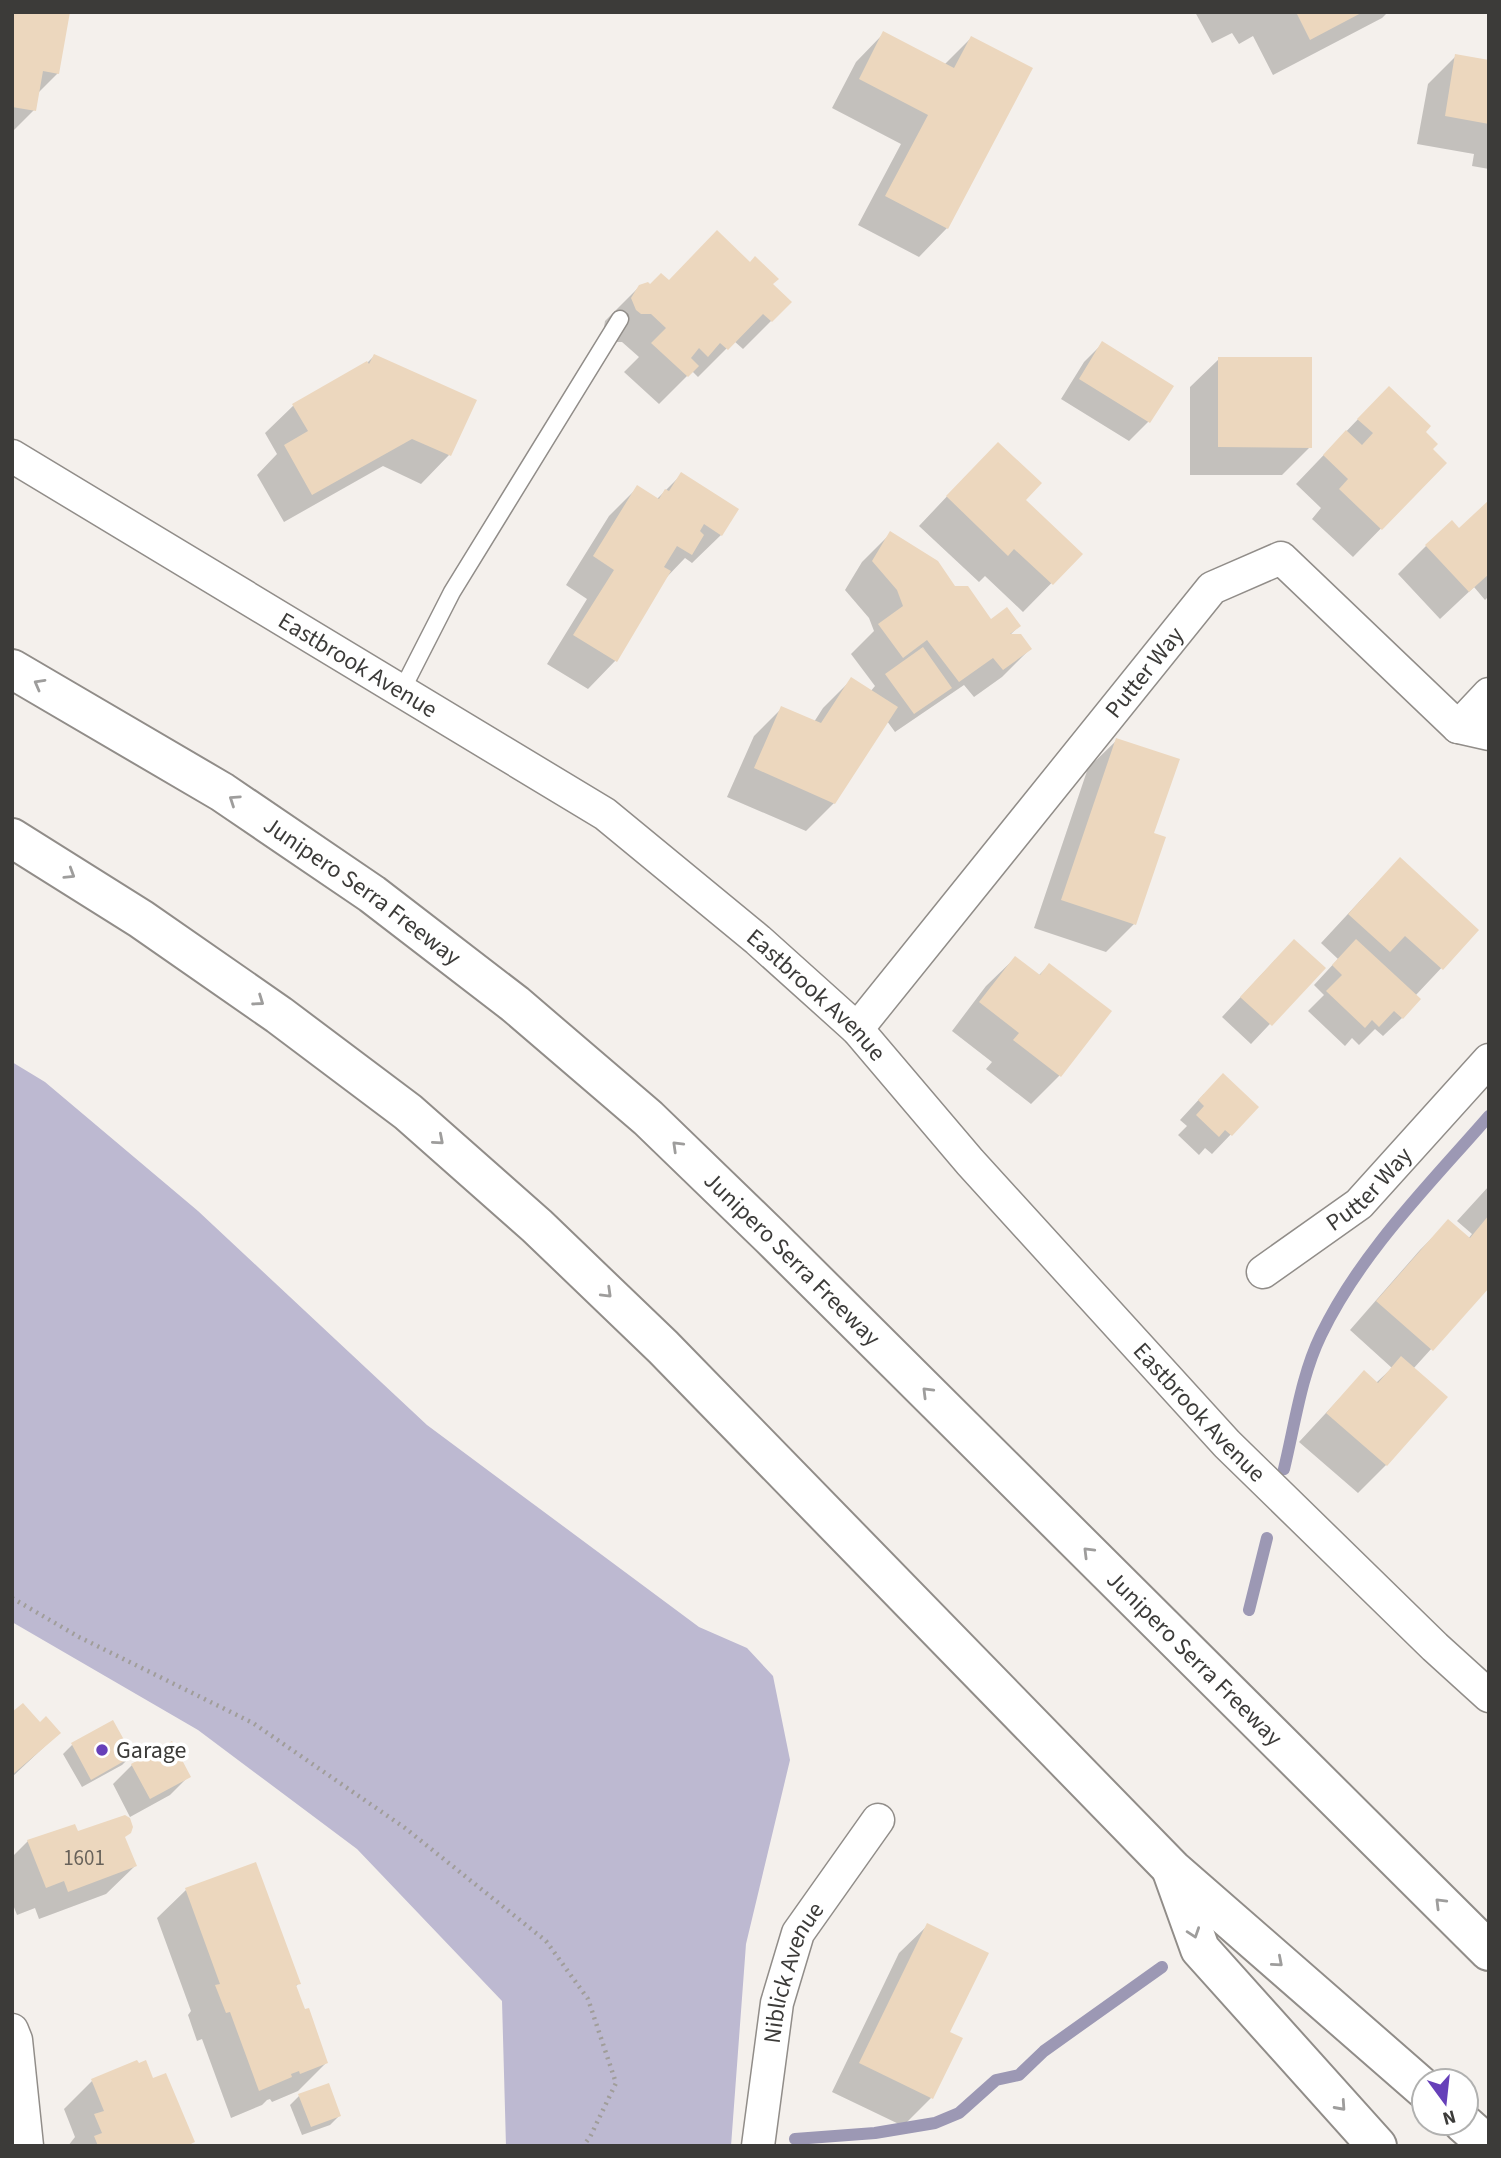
<svg xmlns="http://www.w3.org/2000/svg" width="1501" height="2158" viewBox="0 0 1501 2158" font-family="'Source Sans 3',sans-serif">
	<style>
		.green { fill: #bdb9d1 }
		.shadow { fill: #0003 }
		.lines { fill: none; stroke-linecap: round; stroke-linejoin: round }
		.stream { stroke: #9c98b4; stroke-width: 12 }
		.building { fill: #ecd7be }
		.lane-casing { stroke: #918d89; stroke-width: 19 }
		.street-casing { stroke: #918d89; stroke-width: 35 }
		.highway-casing { stroke: #918d89; stroke-width: 42 }
		.path { stroke: #a09d9a; stroke-width: 4.5; stroke-dasharray: 2 5; stroke-linecap: butt }
		.lane { stroke: #fff; stroke-width: 16 }
		.street { stroke: #fff; stroke-width: 32 }
		.highway { stroke: #fff; stroke-width: 38 }
		.oneway { stroke: #9e9d9c }
		.poi-dot { fill: #6640b9; stroke: #fff; stroke-width: 2.5 }
		.labels { text-anchor: middle; stroke-width: 7; stroke-linejoin: round; paint-order: stroke }
		.number-label { font-size: 21px; fill: #68625a }
		.street-label { font-size: 24px; fill: #3c3b39; stroke: #fff }
		.poi-label { font-size: 24px; fill: #3c3b39; stroke: #fff; text-anchor: start }
	</style>
	<rect width="100%" height="100%" fill="#f4f0ec"/>
	<path class="green" d="M12,1062l33,20 153,129 229,214 272,202 48,21 26,28 17,84 -44,184 -15,202h-225l-4,-145 -145,-152 -159,-119 -186,-108z"/>
	<path class="shadow" d="M12,12l46,61 -21,21 -3,16 -22,22z
		M1195,12h193l-6,6 -109,57 -20,-39 -14,8 -7,-11 -20,10z
		M884,33l60,32 27,-27 -24,190 -28,29 -61,-32 43,-81 -69,-36 24,-46z
		M1456,56l33,6v107l-17,-3 2,-12 -57,-10 11,-60z
		M668,282l103,2 19,18 -47,47 -9,-8 -36,36 -6,-6 -33,33 -35,-32 15,-15 -17,-15h-9l-5,-3 -4,-12 1,-6 35,-35z
		M1103,343l68,43 -23,36 -19,19 -68,-42 23,-37z
		M374,356l75,99 -28,29 -38,-18 -99,56 -27,-47 20,-21 -12,-21 29,-28 73,-42z
		M1219,359l91,88 -28,28h-92v-88z
		M1361,416l62,16 7,17 15,14 -92,94 -41,-38 9,-11 -25,-24z
		M970,472l53,28 57,54 -57,58 -38,-36 -6,6 -60,-56z
		M681,475l40,60 -29,28 -7,-5 -22,23 -47,79 -28,29 -41,-25 40,-65 -21,-14 43,-69 28,-28 19,12z
		M1489,502v94l-4,4 -11,-13 -34,32 -42,-45 28,-28 33,-16z
		M890,534l100,88 29,4 -10,10 21,13 -28,28 -28,20 -10,-12 -69,47 -8,-11 -53,82 -28,28 -79,-34 27,-61 28,-28 32,14 9,-14 28,-28 19,12 5,-6 -24,-32 23,-23 -5,-13 -24,-28 17,-28z
		M1117,740l35,94 -18,90 -28,28 -72,-24 54,-160z
		M1372,888l105,42 -62,66 -13,22 -19,18 -8,-7 -16,16 -7,-7 -7,8 -37,-35 16,-16 -10,-10 24,-26 -17,-16z
		M1015,958l23,18 11,-11 61,46 -51,65 -28,28 -45,-35 6,-7 -40,-31 34,-45z
		M1275,960l48,8 -72,76 -29,-27z
		M1204,1094l53,13 -45,47 -7,-6 -6,7 -21,-20 9,-9 -7,-6z
		M1489,1186v99l-76,84 -27,96 -28,28 -59,-51 65,-70 12,11 16,-15 -42,-38 70,-80 28,-28 20,17 4,-5 -15,-13z
		M12,1713l47,20 -47,44z
		M171,1744l18,32 -19,19 -40,22 -17,-33 19,-19z
		M72,1745l59,11 -9,9 -40,22 -19,-33z
		M77,1833l47,5 11,28 -29,28 -67,25 -4,-11 -18,7 -5,-13v-45l16,-16z
		M255,1864l44,119 -4,4 31,76 -28,28 -26,11 -2,-3 -3,1 -5,5 -31,13 -29,-79 -5,2 -9,-26 3,-4 -34,-93 29,-28z
		M928,1925l20,108 -17,65 -28,28 -71,-34 67,-139z
		M152,2080l41,62 -5,4h-120l7,-9 -11,-28 28,-28z
		M299,2096l40,20 -9,9 -28,10 -12,-30z"/>
	<g class="lines">
		<path class="stream" d="M1284,1469c11,-45 17,-93 37,-134 40,-83 108,-150 168,-219
			M1249,1610l18,-72
			M795,2139l80,-6 60,-10 24,-10 37,-33 23,-5 25,-24 118,-84"/>
	</g>
	<path class="building" d="M12,12h58l-11,62 -16,-3 -7,40 -24,-4z
		M1296,12h67l-53,28z
		M883,31l71,37 17,-32 62,32 -85,161 -63,-33 43,-81 -69,-36z
		M1455,54l34,6v64l-44,-8z
		M717,230l33,32 5,-6 24,23 -6,5 19,18 -20,20 -9,-8 -35,36 -8,-7 -12,14 -9,-9 -8,10 8,8 -11,11 -37,-34 15,-15 -15,-14h-10l-5,-4 -5,-12 8,-13 9,-3 2,2 11,-11 8,7z
		M1102,341l72,45 -24,37 -71,-44z
		M374,354l103,46 -26,56 -39,-17 -100,56 -28,-50 24,-14 -16,-27 75,-43 2,3z
		M1218,357h94v91l-94,-1z
		M1389,386l42,40 -5,6 12,12 -5,5 14,14 -65,67 -43,-41 9,-10 -25,-24 23,-25 16,15 11,-12 -16,-14z
		M998,442l44,41 -16,17 57,54 -30,31 -39,-36 -6,7 -62,-60z
		M681,472l58,37 -17,27 -18,-12 -4,7 4,4 -12,20 -15,-9 -13,21 7,4 -54,91 -44,-27 41,-65 -21,-14 44,-71 22,14 6,-10 4,2z
		M1489,500v74l-20,18 -44,-47 27,-25 7,8z
		M890,531l48,30 17,25h13l23,33 16,-12 14,19 -11,8h11l11,15 -29,21 -10,-12 -34,24 -32,-42 -24,18 -25,-34 25,-18 -6,-16 -25,-29z
		M923,647l29,41 -38,26 -29,-40z
		M851,677l47,30 -63,97 -81,-36 27,-62 40,17z
		M1116,738l64,21 -26,74 12,4 -30,88 -75,-25z
		M1400,857l79,73 -36,40 -38,-34 -15,16 -42,-38z
		M1294,939l32,29 -54,58 -32,-29z
		M1356,939l65,60 -18,20 -9,-8 -15,16 -7,-7 -7,8 -39,-37 16,-16 -10,-10z
		M1015,956l25,19 9,-12 63,48 -51,66 -48,-37 6,-7 -40,-31z
		M1223,1073l36,34 -27,29 -7,-6 -6,7 -23,-22 8,-9 -6,-6z
		M1489,1215v73l-56,63 -57,-50 72,-82 22,19z
		M1401,1356l47,41 -61,69 -61,-53 38,-43 14,13z
		M23,1703l17,19 6,-6 15,17 -49,42v-63z
		M113,1720l20,36 -42,24 -20,-37z
		M172,1741l19,36 -41,22 -19,-35z
		M125,1815l5,3 3,9 -2,6 -6,4 12,29 -69,26 -4,-11 -18,7 -19,-48 48,-16 3,7z
		M256,1862l45,122 -5,1 9,24 4,-1 19,55 -28,11 -1,-3 -8,3 1,3 -33,14 -29,-79 -4,1 -11,-28 5,-1 -35,-96z
		M927,1923l62,30 -39,79 13,6 -30,61 -74,-36z
		M137,2060l2,3 7,-3 7,18 13,-5 29,69 -9,4h-88l-4,-10 8,-3 -8,-19 10,-3 -13,-32z
		M329,2083l12,33 -30,11 -13,-33z"/>
	<g class="lines">
		<g class="lane-casing">
			<path id="lane" d="M402,690l50,-98 168,-273"/>
		</g>
		<g class="street-casing">
			<g id="street">
				<path id="s1" d="M12,456l593,358 153,126 99,89 113,133 257,282 208,203 54,49"/>
				<path d="M1458,727l31,-33"/>
				<path id="s2" d="M857,1029l355,-441 69,-30 177,169 31,7"/>
				<path id="s3" d="M1263,1272l96,-68 130,-144"/>
				<path d="M12,2030l4,10 11,106"/>
				<path id="s4" d="M758,2146l19,-143 21,-70 80,-113"/>
			</g>
		</g>
		<g class="highway-casing">
			<g id="highway">
				<path id="s5" d="M12,669l210,123 150,102 143,110 133,114 123,119 718,714"/>
				<path d="M12,838l129,81 138,96 129,97 129,114 126,121 509,522 252,220"/>
				<path d="M1172,1871l28,78 177,197"/>
				<path d="M1463,2123l26,23"/>
			</g>
		</g>
		<path class="path" d="M12,1598l67,39 174,86 152,105 141,113 42,58 28,84 -26,54 -7,9"/>
		<use href="#lane" class="lane"/>
		<use href="#street" class="street"/>
		<use href="#highway" class="highway"/>
	</g>
	<defs><path id="oneway-chevron" d="M-2-3.5L2.5 0L-2 3.5" fill="none" stroke-width="1.6" stroke-linecap="round" stroke-linejoin="round" transform="scale(1.75)"/></defs>
	<g class="oneway">
		<use href="#oneway-chevron" transform="translate(39 684) rotate(-151)"/>
		<use href="#oneway-chevron" transform="translate(234 800) rotate(-146)"/>
		<use href="#oneway-chevron" transform="translate(70 874) rotate(32)"/>
		<use href="#oneway-chevron" transform="translate(259 1001) rotate(35)"/>
		<use href="#oneway-chevron" transform="translate(439 1140) rotate(41)"/>
		<use href="#oneway-chevron" transform="translate(677 1146) rotate(-136)"/>
		<use href="#oneway-chevron" transform="translate(607 1293) rotate(44)"/>
		<use href="#oneway-chevron" transform="translate(927 1392) rotate(-135)"/>
		<use href="#oneway-chevron" transform="translate(1088 1552) rotate(-135)"/>
		<use href="#oneway-chevron" transform="translate(1440 1903) rotate(-135)"/>
		<use href="#oneway-chevron" transform="translate(1194 1933) rotate(71)"/>
		<use href="#oneway-chevron" transform="translate(1278 1962) rotate(41)"/>
		<use href="#oneway-chevron" transform="translate(1341 2106) rotate(48)"/>
	</g>
	<circle class="poi-dot" cx="102" cy="1750" r="7"/>
	<g class="labels">
		<g class="number-label">
			<text x="84" y="1865">1601</text>
		</g>
		<g class="street-label">
			<text dy="8" stroke="none"><textPath href="#s1" startOffset="404">Eastbrook Avenue</textPath></text>
			<text dy="8" stroke="none"><textPath href="#s2" startOffset="458">Putter Way</textPath></text>
			<text dy="8" stroke="none"><textPath href="#s5" startOffset="415">Junipero Serra Freeway</textPath></text>
			<text dy="8" stroke="none"><textPath href="#s1" startOffset="971">Eastbrook Avenue</textPath></text>
			<text dy="8" stroke="none"><textPath href="#s3" startOffset="135">Putter Way</textPath></text>
			<text dy="8" stroke="none"><textPath href="#s5" startOffset="982">Junipero Serra Freeway</textPath></text>
			<text dy="8" stroke="none"><textPath href="#s1" startOffset="1538">Eastbrook Avenue</textPath></text>
			<text dy="8" stroke="none"><textPath href="#s5" startOffset="1549">Junipero Serra Freeway</textPath></text>
			<text dy="8" stroke="none"><textPath href="#s4" startOffset="178">Niblick Avenue</textPath></text>
		</g>
		<g class="poi-label">
			<text x="116" y="1758">Garage</text>
		</g>
	</g>
	<rect width="1501" height="2158" fill="none" stroke="#3c3b39" stroke-width="28"/>
	<g transform="translate(1445 2102) rotate(165)"><circle r="33" fill="#ffffff" stroke="#b1b1b0" stroke-width="2"/>
	<path d="M0-5L12 26L0 18L-12 26Z" fill="#6640b9"/>
	<text y="-10" font-size="19" font-weight="bold" text-anchor="middle" fill="#3c3b39">N</text>
	</g>
</svg>
